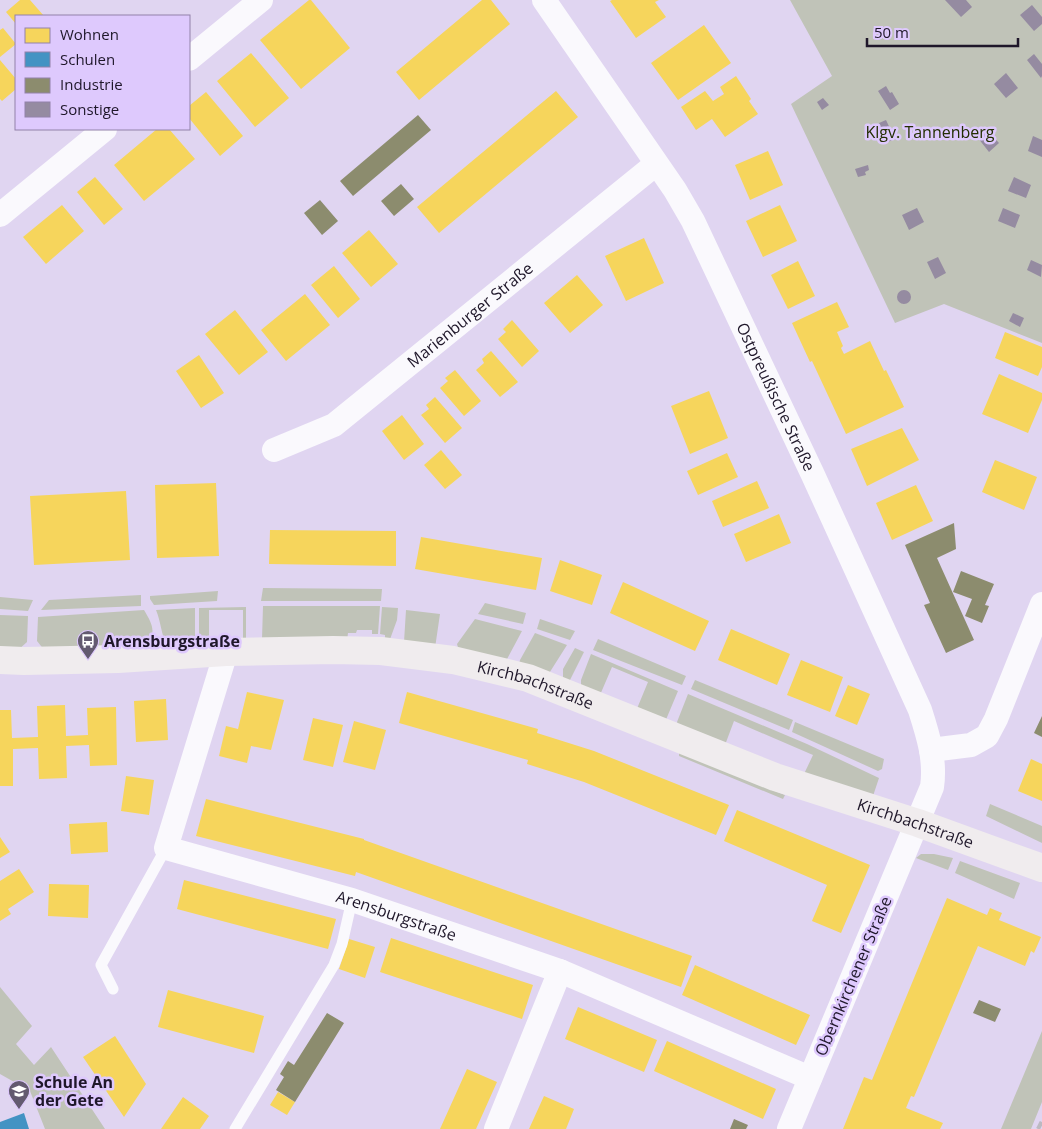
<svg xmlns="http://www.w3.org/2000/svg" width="1042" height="1129" viewBox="0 0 1042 1129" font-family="'Open Sans',sans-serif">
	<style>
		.green { fill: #c0c3b8 }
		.homes { fill: #f6d55c }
		.schools { fill: #4393c3 }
		.industry { fill: #8c8c6e }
		.building { fill: #958ba1 }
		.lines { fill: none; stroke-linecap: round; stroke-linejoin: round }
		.service { stroke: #faf9fd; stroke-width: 11 }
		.minor { stroke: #faf9fd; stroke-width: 24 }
		.secondary { stroke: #f0ecee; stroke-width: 28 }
		.rail { stroke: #bcb9c1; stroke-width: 4; stroke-dasharray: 8 4; stroke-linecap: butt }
		.labels { text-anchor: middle; stroke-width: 5; stroke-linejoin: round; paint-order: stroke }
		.park-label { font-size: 16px; fill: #232e01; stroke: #dec9fd }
		.street-label { font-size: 16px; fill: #1f172a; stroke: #dec9fd }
		.poi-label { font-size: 16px; font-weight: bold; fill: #1f172a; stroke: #dec9fd; text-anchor: start }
	</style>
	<rect width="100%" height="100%" fill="#e0d5f1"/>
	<path class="green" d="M790,0h252v343l-98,-39 -49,19 -104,-219 41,-28z
		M263,588l119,1 -1,12h-120z
		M218,591l-1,10 -63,4 -4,-6v-3z
		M141,595v11l-100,4 8,-10z
		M0,597l33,3 -5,11 -28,-2z
		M485,603l41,10 -3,11 -45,-10z
		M263,606h117l-2,28h-6v-4h-15l-1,3h-8l-1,8 -85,-2z
		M246,607v34h-3v-31h-34v29h9v4h-19v-35z
		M382,607l16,1 -1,12 -8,22 -4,-1v-6l-5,-1z
		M195,608v36l-28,2c-6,-12 -6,-24 -11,-36z
		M144,610c9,15 13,23 1,37l-100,4 -8,-10 1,-24z
		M406,610l34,4 -5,34 -31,-6z
		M0,615l28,1 -1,26 -10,9 -17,-2z
		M475,619l47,12 -16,30 -47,-10 -2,-7z
		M540,619l35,12 -5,9 -33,-11z
		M535,633l32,12 -19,30 -29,-11 1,-4z
		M598,639l88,37 -4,9 -89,-35z
		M575,648l9,4 -15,30 -6,-2v-11z
		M591,654l87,37 -13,31 -29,-11 12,-29 -36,-15 -12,28 -19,-8v-7z
		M695,680l98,40 -4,10 -98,-41z
		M688,694l119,50 72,34 -6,18 -69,-22 9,-19 -79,-34 -9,24 -46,-17 -2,-6z
		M795,722l89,37 -2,10 -4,2 -86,-39z
		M679,752l106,43 -2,4 -104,-43z
		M990,804l52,22v17l-56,-27z
		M921,854h13l19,4 -5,12 -32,-12z
		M960,861l60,22 -6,16 -59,-26z
		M0,987l32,39 -16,18 18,21 17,-18 54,82h-60l-15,-38 -30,-17z
		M1042,1031v71l-11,27h-30z"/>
	<path class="homes" d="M20,0h10l14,16h-28v8l-10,-12z
		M309,0h2l39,48 -49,41 -41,-49z
		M482,0h9l19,24 -91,76 -23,-28z
		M612,0h47l-4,2 11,15 -30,21 -26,-37z
		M704,25l27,38 -53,37 -27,-37z
		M3,28l13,16 -16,13v-27z
		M251,53l38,45 -34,29 -38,-46z
		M0,60l16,19v10l-14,12 -2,-2z
		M736,76l15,23 -2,2 9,13 -33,23 -13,-18 -16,11 -15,-23 24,-16 8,10 11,-7 -4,-7z
		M556,91l22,26 -139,116 -22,-26z
		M206,92l37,44 -23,20 -31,-38v-12z
		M157,129h12l26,30 -51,42 -30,-36z
		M768,151l15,34 -33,15 -15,-35z
		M95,177l28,32 -19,16 -27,-33z
		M62,205l22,26 -38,33 -23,-27z
		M780,205l17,36 -34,16 -17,-36z
		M369,230l29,34 -27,23 -29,-34z
		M644,238l20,45 -38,18 -21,-45z
		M798,261l17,35 -27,13 -17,-34z
		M334,266l26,33 -22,19 -27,-33z
		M577,275l26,30 -33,28 -26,-30z
		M305,294l25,31 -44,36 -25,-31z
		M837,302l12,25 -12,5 6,14 -2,2 3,6 26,-13 14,30 2,-1 18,37 -58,27 -34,-73 -2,1 -18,-39z
		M235,310l33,42 -29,23 -34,-41z
		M512,320l27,31 -17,16 -24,-28 8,-7 -3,-3z
		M1005,332l37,15v20l-4,9 -43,-18z
		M491,351l27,31 -18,15 -24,-27 8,-7 -2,-4z
		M199,355l25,38 -23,15 -25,-37z
		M455,370l26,31 -17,15 -24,-28 8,-7 -3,-3z
		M999,374l43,19v7l-14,33 -46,-19z
		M709,391l19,47 -38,16 -19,-48z
		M435,397l27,31 -17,15 -24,-28 8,-6 -3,-4z
		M402,415l22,29 -20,16 -22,-29z
		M902,428l17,32 -52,26 -16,-37z
		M441,450l21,25 -17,14 -21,-24z
		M727,453l11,24 -40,18 -11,-24z
		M995,460l42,17 -13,33 -42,-18z
		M757,481l12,27 -46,19 -11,-26z
		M216,483l3,73 -62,2 -2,-73z
		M916,485l17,36 -41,19 -16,-37z
		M126,491l4,69 -96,5 -4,-69z
		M779,514l12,29 -45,19 -12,-28z
		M270,530l126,1v35l-127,-2z
		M421,537l121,21 -6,32 -121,-21z
		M560,560l42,15 -10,30 -42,-14z
		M623,582l86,39 -14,30 -85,-38z
		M731,629l59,25 -13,31 -59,-25z
		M801,660l42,17 -13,35 -43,-17z
		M848,685l22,9 -13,31 -22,-9z
		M247,692l37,8 -13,50 -20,-4 -4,17 -28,-7 7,-30 12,3z
		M407,692l131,37 -1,4 57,18 135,54 -13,30 -132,-53 -57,-18 1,-4 -129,-37z
		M166,699l2,41 -32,2 -2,-41z
		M65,705l1,31 22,-1 -1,-27 29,-1 1,58 -27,1 -1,-21 -23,1 1,32 -28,1 -1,-31 -25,1v37h-13v-76h11l1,28 26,-1 -1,-31z
		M313,718l30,7 -10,42 -30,-7z
		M354,721l32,9 -11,40 -32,-8z
		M1031,759l11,5v37l-24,-10z
		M126,776l28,4 -5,35 -28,-4z
		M206,799l158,40v1l328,116 -11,31 -325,-115 -1,4 -159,-40z
		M737,810l133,55 -29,68 -29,-12 15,-36 -103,-44z
		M107,822l1,30 -37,2 -2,-30z
		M0,837l10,15 -10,6z
		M19,869l15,23 -26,17 3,5 -11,7v-40z
		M184,880l152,39 -8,30 -151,-40z
		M49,884l40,1 -1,33 -40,-2z
		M947,898l40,17 3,-7 12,5 -3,7 42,17 -7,16 -3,-2 -6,15 -47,-20 -64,151 -3,-1 -5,12 37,15 -3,6h-97l21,-52 8,3z
		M391,938l142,47 -11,34 -142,-47z
		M349,939l26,8 -10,31 -26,-9z
		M695,965l115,50 -14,30 -114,-50z
		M168,990l96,26 -10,37 -96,-26z
		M578,1007l79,33 -13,32 -79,-33z
		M115,1036l31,48 -22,33 -41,-60z
		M667,1041l109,48 -13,30 -109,-48z
		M467,1069l30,13 -21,47h-36z
		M278,1092l17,10 -8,13 -17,-10z
		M544,1096l30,13 -8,20h-37z
		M183,1097l26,19 -9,13h-39z"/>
	<path class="schools" d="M24,1113l5,16h-29v-7z"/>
	<path class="industry" d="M418,115l13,15 -78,66 -13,-15z
		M401,184l13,15 -20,17 -13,-15z
		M320,200l18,21 -16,14 -18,-22z
		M954,523l2,26 -19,9 37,82 -28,13 -22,-48 6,-2 -25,-58z
		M961,571l33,13 -9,21 4,1 -7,17 -17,-7 7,-17 -19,-7z
		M1042,716v21l-8,-4z
		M979,1000l22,9 -6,13 -22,-9z
		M327,1013l17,10 -49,79 -19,-12 8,-13 -4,-3 8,-13 6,4z
		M734,1119l14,6 -2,4h-16z"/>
	<path class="building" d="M945,0h21l6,7 -11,10z
		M1032,5l10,12v7l-8,7 -14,-16z
		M1034,54l8,10v12l-1,2 -14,-18z
		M1006,73l12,15 -12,10 -12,-14z
		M886,86l4,7 2,-1 7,12 -9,6 -12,-19z
		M823,98l6,7 -7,5 -5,-8z
		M886,120l9,19 -7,3 -9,-19z
		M987,130l12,13 -10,9 -11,-14z
		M1033,136l9,4v17l-14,-6z
		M868,165l1,5 -4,2 1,3 -8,2 -3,-8z
		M1014,177l17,8 -5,13 -18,-7z
		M917,208l7,14 -15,8 -7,-15z
		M1003,208l17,7 -5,13 -17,-7z
		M938,257l8,16 -11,6 -8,-17z
		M1031,260l11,5 -1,12 -14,-7z
		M897 297a7 7 0 1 1 14 0a7 7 0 1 1-14 0Z
		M1013,313l11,5 -4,9 -11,-6z"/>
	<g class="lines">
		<path class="service" d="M113,989l-12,-24 65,-117
			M235,1129l99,-164 8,-21 10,-44"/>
		<g class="minor">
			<path id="s1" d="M544,0l131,190 18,31 120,254 107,235c8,25 16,50 12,77l-143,342"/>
			<path d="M189,59l72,-59"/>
			<path d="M0,215l105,-86"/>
			<path id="s2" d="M274,450l60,-25 322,-261"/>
			<path id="s3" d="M226,652l-60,196 186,52 208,71 250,107"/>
			<path d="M931,750l40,-5 16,-9 9,-17 46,-115"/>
			<path d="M496,1129l64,-158"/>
		</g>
		<path class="secondary" id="s4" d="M0,660l24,1 94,-2 108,-7 107,-2 48,1 72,9 75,18 247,99 143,46 124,45"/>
		<path class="rail" d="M1038,1129l4,-8"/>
	</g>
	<defs>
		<g id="bus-pin" transform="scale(1.125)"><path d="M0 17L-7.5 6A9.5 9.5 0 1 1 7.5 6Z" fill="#635a70" stroke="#dec9fd"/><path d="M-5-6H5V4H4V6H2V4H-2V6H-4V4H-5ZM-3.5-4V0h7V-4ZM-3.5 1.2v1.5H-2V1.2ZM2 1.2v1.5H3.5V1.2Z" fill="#fff"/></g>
		<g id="school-pin" transform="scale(1.125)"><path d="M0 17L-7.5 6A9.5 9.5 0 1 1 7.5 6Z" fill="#635a70" stroke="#dec9fd"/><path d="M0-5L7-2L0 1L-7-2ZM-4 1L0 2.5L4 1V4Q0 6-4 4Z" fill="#fff"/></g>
	</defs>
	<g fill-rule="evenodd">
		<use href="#bus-pin" x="88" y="641"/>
		<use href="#school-pin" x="19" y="1091"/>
	</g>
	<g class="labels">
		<g class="park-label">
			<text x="930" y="138">Klgv. Tannenberg</text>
		</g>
		<g class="street-label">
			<text dy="6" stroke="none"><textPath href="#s2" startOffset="240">Marienburger Straße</textPath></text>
			<text dy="6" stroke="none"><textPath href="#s1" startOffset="461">Ostpreußische Straße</textPath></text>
			<text dy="6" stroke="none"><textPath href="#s4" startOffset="540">Kirchbachstraße</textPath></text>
			<text dy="6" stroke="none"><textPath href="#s4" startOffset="945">Kirchbachstraße</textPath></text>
			<text dy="6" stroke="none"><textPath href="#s3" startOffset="445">Arensburgstraße</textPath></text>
			<text transform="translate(853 976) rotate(-67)" y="6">Obernkirchener Straße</text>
		</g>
		<g class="poi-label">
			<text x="104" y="647">Arensburgstraße</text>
			<text x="35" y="1088">Schule An<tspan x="35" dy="18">der Gete</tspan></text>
		</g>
	</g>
	<rect x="15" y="15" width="175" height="115" fill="#dec9fd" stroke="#9282a9"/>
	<rect x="25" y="28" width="25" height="15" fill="#f6d55c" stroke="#9282a9"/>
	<text x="60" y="40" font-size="15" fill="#1f172a">Wohnen</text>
	<rect x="25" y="52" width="25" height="15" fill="#4393c3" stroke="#9282a9"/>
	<text x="60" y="65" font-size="15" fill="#1f172a">Schulen</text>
	<rect x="25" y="78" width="25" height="15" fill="#8c8c6e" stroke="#9282a9"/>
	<text x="60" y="90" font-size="15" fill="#1f172a">Industrie</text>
	<rect x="25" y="102" width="25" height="15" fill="#958ba1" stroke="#9282a9"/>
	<text x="60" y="115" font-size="15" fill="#1f172a">Sonstige</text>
	<path d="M867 38v8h151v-8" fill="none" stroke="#1f172a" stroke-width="2.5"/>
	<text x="874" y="38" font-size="15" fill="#1f172a" stroke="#dec9fd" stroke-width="4" paint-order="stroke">50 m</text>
</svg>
